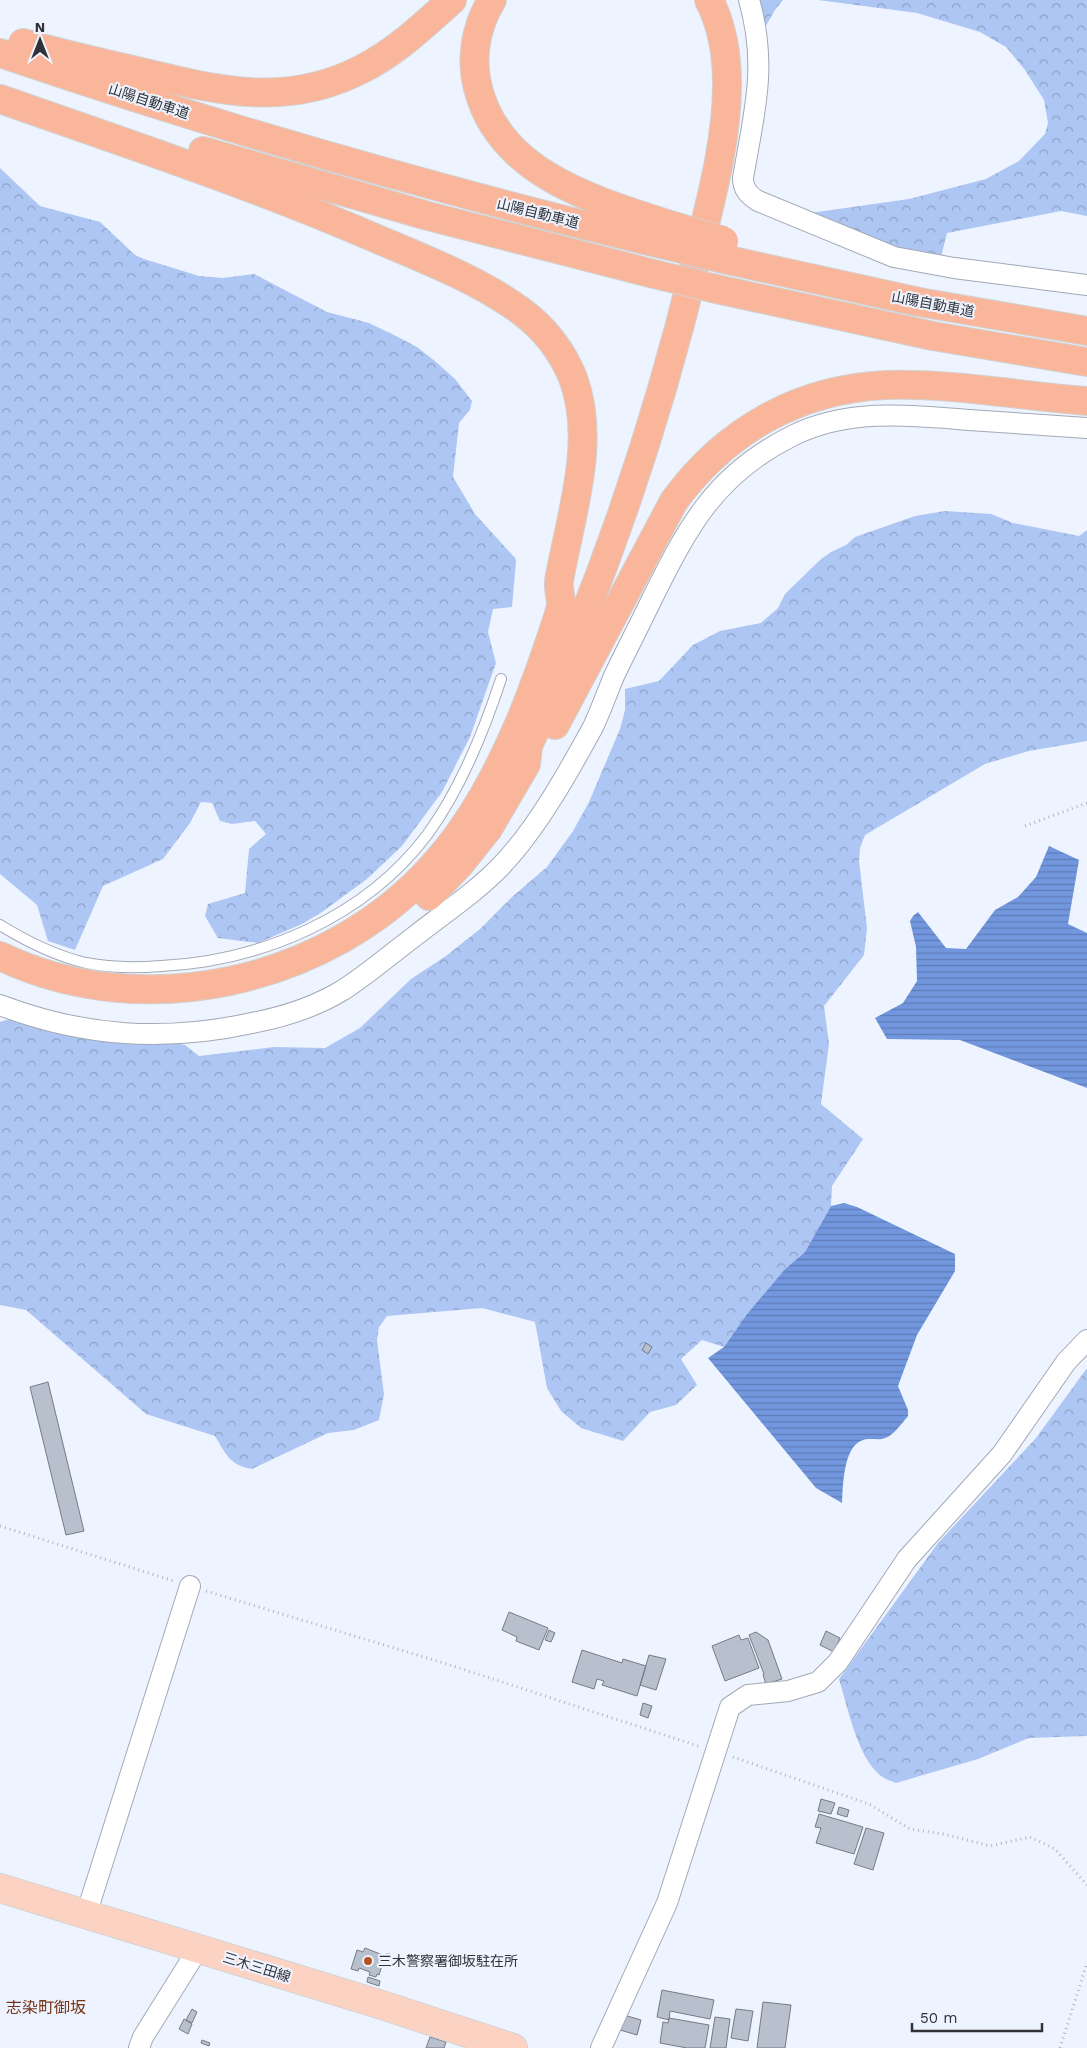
<svg xmlns="http://www.w3.org/2000/svg" width="1087" height="2048" viewBox="0 0 1087 2048" font-family="'Work Sans','Noto Sans JP',sans-serif">
	<style>
		.forest { fill: url(#forest-crowns) }
		.water { fill: url(#water-rules) }
		.building { fill: #b8bfcd; stroke: #757b87 }
		.lines { fill: none; stroke-linecap: round; stroke-linejoin: round }
		.service-casing { stroke: #a2a9b6; stroke-width: 12 }
		.minor-casing { stroke: #a2a9b6; stroke-width: 22 }
		.primary-casing { stroke: #d1d2d3; stroke-width: 30 }
		.motorway-casing { stroke: #d1d2d3; stroke-width: 30 }
		.path { stroke: #b0b5be; stroke-width: 3; stroke-dasharray: 1 4; stroke-linecap: butt }
		.service { stroke: #fff; stroke-width: 10 }
		.minor { stroke: #fff; stroke-width: 20 }
		.primary { stroke: #fcd3c3; stroke-width: 28 }
		.motorway { stroke: #fab69b; stroke-width: 28 }
		.motorway-bridge-casing { stroke: #d1d2d3; stroke-width: 30; stroke-linecap: butt }
		.motorway-bridge { stroke: #fab69b; stroke-width: 28 }
		.poi-dot { fill: #b75225; stroke: #eef4ff; stroke-width: 2 }
		.labels { text-anchor: middle; stroke-width: 4; stroke-linejoin: round; paint-order: stroke }
		.street-label { font-size: 14px; fill: #303238; stroke: #eef4ff }
		.poi-label { font-size: 14px; fill: #303238; stroke: #eef4ff; text-anchor: start }
		.quarter-label { font-size: 16px; fill: #763519; stroke: #eef4ff }
	</style>
	<defs>
		<pattern id="forest-crowns" width="20" height="18" patternUnits="userSpaceOnUse" patternTransform="scale(1.25)"><rect width="20" height="18" fill="#aec6f3"/><path d="M2 6a3 3 0 1 1 6 0M12 15a3 3 0 1 1 6 0" fill="none" stroke="#8ea1c6"/></pattern>
		<pattern id="water-rules" width="6" height="5" patternUnits="userSpaceOnUse" patternTransform="scale(1.25)"><rect width="6" height="5" fill="#7297df"/><path d="M0 2.5h6" fill="none" stroke="#5e7cb6"/></pattern>
	</defs>
	<rect width="100%" height="100%" fill="#eef4ff"/>
	<path class="forest" d="M756,0h27l-8,10 -12,21z
		M818,0h269v216l-26,-5 -114,22 -6,24 -46,-9 -29,-10 -13,-9 -43,-16 99,-14 77,-20 33,-18 26,-27 3,-11 -4,-23 -19,-30 -19,-23 -26,-15 -63,-19z
		M0,168l40,38 60,16 35,33 9,4 55,17 24,2 31,-4 73,38 42,11 27,13 21,11 19,15 19,17 17,22 -2,9 -11,13 -6,54 22,37 40,44 1,3 -4,46 -19,2 -5,23 8,31 -26,74 -28,55 -40,54 -35,33 -45,33 -20,12 -44,19 -40,-5 -13,-22 3,-12 37,-11 4,-44 17,-15 -11,-13 -23,3 -12,-3 -8,-18 -11,-1 -11,21 -27,36 -60,27 -28,64 -27,-9 -11,-36 -37,-31z
		M945,511l46,3 22,9 66,13 8,-6v211l-58,10 -44,13 -120,71 -5,13 -1,13 8,67 -3,27 -40,51 5,38 -8,60 42,35 -31,47 -1,20 -26,46 -20,17 -38,45 -23,33 -22,-7 -21,19 16,26 -21,20 -26,7 -27,29 -42,-13 -20,-17 -14,-23 -12,-66 -53,-14 -95,8 -8,11 -2,13 7,54 -5,26 -25,10 -26,3 -76,36c-23,-4 -26,-15 -37,-33l-69,-22 -120,-104 -26,-5v-283l15,-5 160,26 10,2 14,11 75,-9 51,1 35,-20 51,-49 35,-23 34,-27 32,-32 35,-30 26,-36 16,-29 31,-73 5,-19v-21l34,-8 34,-36 27,-14 41,-8 17,-15 7,-14 35,-34 11,-8 15,-7 9,-8 60,-21z
		M1087,1368v368l-58,2 -51,21 -82,24c-5,-2 -11,-4 -15,-7 -24,-19 -33,-68 -42,-97l99,-136 98,-105z"/>
	<path class="water" d="M1049,846l30,14 -11,64 19,9v155l-127,-48 -73,-1 -12,-21 28,-15 14,-22 -1,-34 -6,-26 3,-5 5,-4 28,36 20,1 29,-39 23,-13 18,-20z
		M844,1203l13,4 98,47v17l-38,64 -19,51 10,24v6c-7,8 -15,21 -26,23 -6,1 -13,-1 -19,1 -20,6 -20,47 -21,63l-26,-15 -108,-130 16,-11 23,-33 38,-45 20,-17 26,-46z"/>
	<path class="building" d="M646,1343l6,4 -4,7 -6,-4z
		M48,1382l36,149 -18,4 -36,-148z
		M509,1612l39,16 -9,22 -23,-9 1,-4 -15,-7z
		M549,1630l6,3 -4,9 -6,-2z
		M826,1631l14,7 -6,14 -14,-7z
		M756,1632l12,8 14,39 -16,5 -3,-9 1,-1 -15,-39z
		M739,1635l2,5 7,-2 11,30 -34,13 -13,-35z
		M582,1650l40,13 1,-4 23,7 -9,30 -35,-11 2,-4 -7,-2 -3,10 -22,-7z
		M649,1655l17,4 -10,31 -16,-5z
		M643,1703l9,3 -4,12 -8,-3z
		M821,1799l14,4 -4,11 -13,-3z
		M839,1807l10,3 -2,7 -10,-3z
		M819,1814l44,13 -9,27 -38,-11 5,-15 -6,-1z
		M866,1828l18,5 -11,37 -19,-6z
		M365,1948l20,8 -6,19 -2,-1 -1,3 -7,-2 1,-3 -11,-4 -1,3 -7,-2 6,-19 6,2z
		M386,1954h4l-1,6 -4,-1z
		M368,1977l12,4 -1,5 -12,-4z
		M662,1990l52,10 -4,19 -40,-8 -1,9 -12,-3z
		M763,2002l28,3 -6,43h-28z
		M192,2009l5,3 -5,11 -6,-3z
		M736,2009l17,2 -5,30 -17,-3z
		M624,2015l17,5 -4,15 -17,-5z
		M715,2017l15,2 -4,29h-16z
		M669,2018l40,7 -4,23h-18l-27,-5 3,-21 5,1z
		M184,2019l8,5 -4,10 -9,-5z
		M430,2037l16,5 -2,6h-18z
		M202,2040l8,3 -1,3 -8,-3z"/>
	<g class="lines">
		<g class="service-casing">
			<path id="service" d="M0,925c26,16 56,31 86,38 25,5 50,5 75,3 101,-5 204,-49 266,-131 33,-45 57,-104 74,-156"/>
		</g>
		<g class="minor-casing">
			<path id="minor" d="M749,0c19,66 5,113 -6,178 0,12 6,17 15,23l136,56 60,11 133,17
				M0,1005c84,32 165,37 252,18 32,-6 63,-16 91,-33 25,-16 48,-36 72,-54 29,-23 60,-43 86,-70 35,-36 68,-95 92,-139 8,-17 14,-34 21,-51 12,-25 25,-50 37,-75 37,-74 63,-126 141,-165 56,-28 118,-21 177,-16 39,3 79,5 118,8
				M86,1915l104,-329
				M139,2048l4,-11 55,-88
				M601,2048l66,-145 63,-196 18,-12 40,-4 30,-9 20,-20 69,-103 95,-105 64,-92 21,-22"/>
		</g>
		<g class="primary-casing">
			<path id="primary" d="M0,1888l382,117 131,43"/>
		</g>
		<g class="motorway-casing">
			<path id="motorway" d="M492,0c-16,26 -22,58 -14,88 21,85 115,112 189,136
				M23,43c39,11 79,20 118,29 78,19 146,36 221,-3 34,-17 62,-44 90,-69
				M0,53c217,74 438,137 661,191
				M0,99c126,44 252,86 375,139 49,21 102,41 146,73 23,17 41,40 52,67 24,64 -3,139 -14,203 -1,8 2,15 2,23 -1,10 -6,21 -9,31 -9,27 -19,55 -30,82 -23,54 -50,106 -89,149 -105,117 -290,159 -433,90
				M203,151l225,65 226,58
				M719,258l200,44 168,29
				M712,288l221,48 154,26
				M555,725l119,-224c51,-70 124,-112 212,-116 67,-2 134,11 201,16
				M429,896l31,-32 28,-35 38,-65 2,-18c72,-155 128,-318 168,-485 14,-58 31,-118 31,-177 0,-29 -5,-59 -18,-84"/>
		</g>
		<path class="path" d="M1025,826l62,-23
			M0,1526l174,55
			M206,1591l241,73 251,82
			M733,1757l136,47 41,25 34,5 46,12 40,-9 25,12 32,36
			M1060,2048l27,-85"/>
		<use href="#service" class="service"/>
		<use href="#minor" class="minor"/>
		<use href="#primary" class="primary"/>
		<use href="#motorway" class="motorway"/>
		<g class="motorway-bridge-casing">
			<path id="motorway-bridge" d="M667,224l57,17
				M661,244l58,14
				M654,274l58,14"/>
		</g>
		<use href="#motorway-bridge" class="motorway-bridge"/>
	</g>
	<circle class="poi-dot" cx="368" cy="1961" r="5"/>
	<g class="labels">
		<g class="street-label">
			<text transform="translate(149 101) rotate(18)" y="5">山陽自動車道</text>
			<text transform="translate(538 213) rotate(14)" y="5">山陽自動車道</text>
			<text transform="translate(933 304) rotate(11)" y="5">山陽自動車道</text>
			<text transform="translate(257 1967) rotate(17)" y="5">三木三田線</text>
		</g>
		<g class="poi-label">
			<text x="378" y="1966">三木警察署御坂駐在所</text>
		</g>
		<g class="quarter-label">
			<text x="46" y="2013">志染町御坂</text>
		</g>
	</g>
	<g transform="translate(40 40)" stroke="#eef4ff" stroke-width="4" paint-order="stroke">
	<path d="M0-4L9 19L0 12L-9 19Z" fill="#303238"/>
	<text y="-8" font-size="14" font-weight="bold" text-anchor="middle" fill="#303238">N</text>
	</g>
	<path d="M912 2023v8h130v-8" fill="none" stroke="#303238" stroke-width="2.5"/>
	<text x="920" y="2023" font-size="15" fill="#303238" stroke="#eef4ff" stroke-width="4" paint-order="stroke">50 m</text>
</svg>
